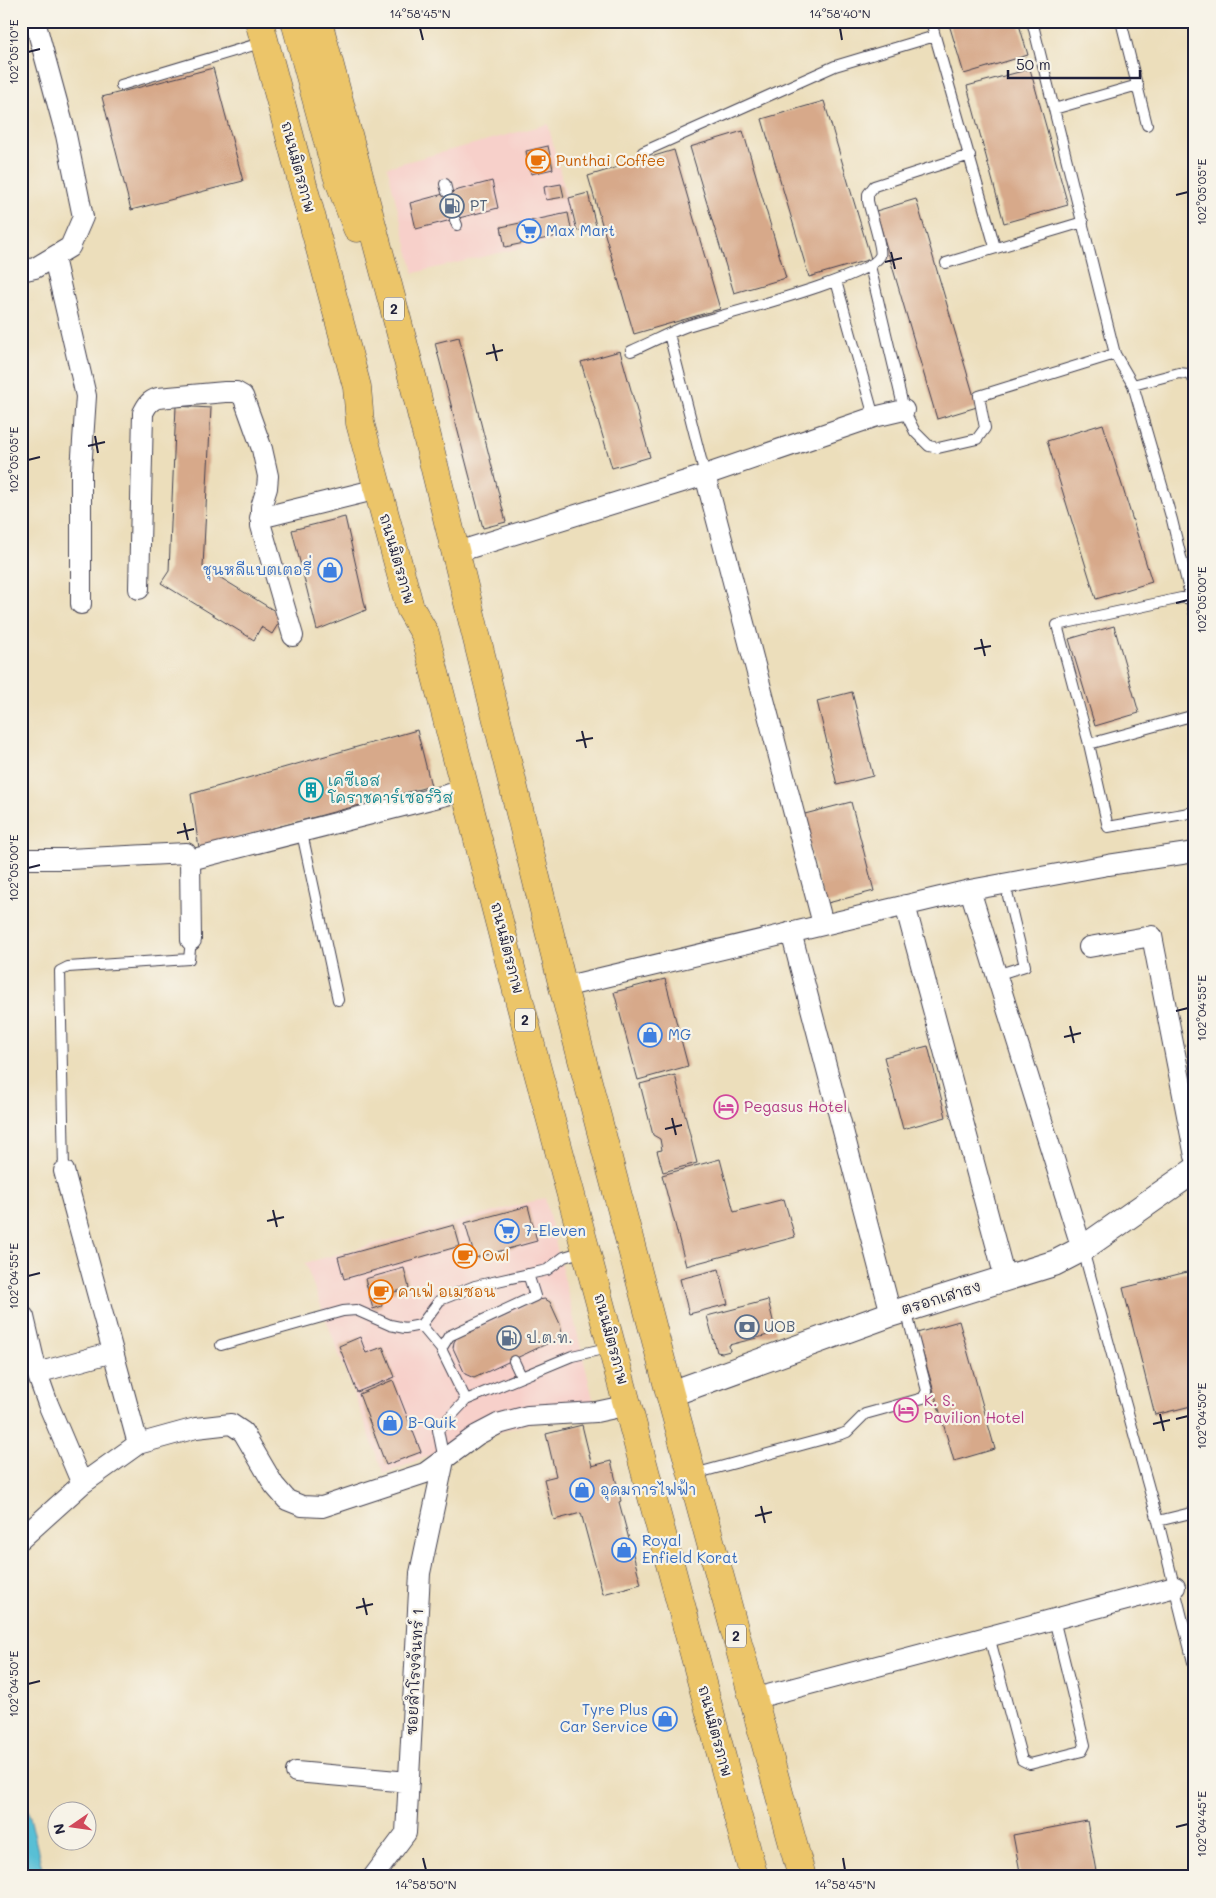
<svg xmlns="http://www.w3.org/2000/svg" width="1216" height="1898" viewBox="0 0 1216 1898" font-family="Mali,'Playpen Sans Thai',sans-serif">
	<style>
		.built { fill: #f7d0ca }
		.water { fill: #58bfd5; stroke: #3d7088 }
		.building { fill: #d7a98a }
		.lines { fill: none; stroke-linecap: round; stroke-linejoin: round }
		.service-casing { stroke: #403e4e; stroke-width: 12 }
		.minor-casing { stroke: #403e4e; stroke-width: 22 }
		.tertiary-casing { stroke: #403e4e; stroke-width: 27 }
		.trunk-casing { stroke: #403e4e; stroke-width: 29 }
		.service { stroke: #fff; stroke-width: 10 }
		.minor { stroke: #fff; stroke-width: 20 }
		.tertiary { stroke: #fff; stroke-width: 25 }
		.trunk { stroke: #ecc569; stroke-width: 28 }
		.ticks { fill: none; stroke: #22223b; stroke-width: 2 }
		.labels { text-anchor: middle; stroke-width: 4.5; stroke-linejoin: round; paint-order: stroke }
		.shield { fill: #f7f3e8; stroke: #62616f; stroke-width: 1 }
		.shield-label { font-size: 14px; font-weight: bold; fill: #22223b }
		.food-label { font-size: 15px; fill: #c56008; stroke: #f7f3e8; text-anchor: start }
		.street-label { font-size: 15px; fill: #22223b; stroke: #f7f3e8 }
		.service-label { font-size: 15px; fill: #4e5e75; stroke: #f7f3e8; text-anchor: start }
		.shop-label { font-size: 15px; fill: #366cbe; stroke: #f7f3e8; text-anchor: start }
		.culture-label { font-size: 15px; fill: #0d838f; stroke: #f7f3e8; text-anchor: start }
		.hotel-label { font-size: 15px; fill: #b23c85; stroke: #f7f3e8; text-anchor: start }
		.neatline { fill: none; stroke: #22223b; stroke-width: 2 }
		.ticks-label { font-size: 12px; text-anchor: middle; fill: #22223b }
	</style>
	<rect width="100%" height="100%" fill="#f7f3e8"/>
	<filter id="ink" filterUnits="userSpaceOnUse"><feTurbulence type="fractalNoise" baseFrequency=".02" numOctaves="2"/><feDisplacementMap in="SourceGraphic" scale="10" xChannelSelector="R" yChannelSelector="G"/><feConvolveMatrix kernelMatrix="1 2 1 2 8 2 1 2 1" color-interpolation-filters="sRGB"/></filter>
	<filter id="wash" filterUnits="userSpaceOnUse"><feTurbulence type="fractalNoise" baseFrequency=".0096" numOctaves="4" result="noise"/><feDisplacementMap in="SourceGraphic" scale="20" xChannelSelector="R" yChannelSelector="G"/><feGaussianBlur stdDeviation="1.12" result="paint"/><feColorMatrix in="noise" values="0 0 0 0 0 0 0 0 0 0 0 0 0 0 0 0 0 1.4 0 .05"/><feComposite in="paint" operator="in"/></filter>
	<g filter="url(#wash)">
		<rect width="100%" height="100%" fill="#ecdebb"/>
		<path class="built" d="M548,124l28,111 -162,38 -27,-106z
			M545,1198l49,205 -140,43 -70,28 -79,-211z"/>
		<path class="water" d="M21,1778l23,99h-23z"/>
		<g id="blocks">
			<path class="building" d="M948,21h70l10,34 -64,19z
				M213,68l30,113 -112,29 -29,-113z
				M1030,69l38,136 -64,18 -37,-137z
				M824,101l47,158 -62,18 -47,-158z
				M743,131l43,147 -52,15 -44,-146z
				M548,146l5,23 -22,5 -5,-23z
				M674,150l46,159 -86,25 -46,-158z
				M492,181l6,27 -82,21 -6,-26z
				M561,184l3,13 -18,3 -2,-13z
				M588,193l8,33 -19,5 -8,-33z
				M916,199l61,208 -40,12 -61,-208z
				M568,213l4,20 -67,14 -4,-20z
				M459,337l47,185 -23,6 -48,-185z
				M620,351l30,106 -38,11 -31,-106z
				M176,406l35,2 -8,159 80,49 -11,18 -11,-7 -7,13 -93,-57 8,-12z
				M1103,424l49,158 -56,17 -49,-158z
				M345,517l21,93 -49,20 -25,-100z
				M1114,626l25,87 -44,13 -26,-87z
				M852,692l21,84 -36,9 -20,-84z
				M417,730l14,56 -232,62 -8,-54z
				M851,802l23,89 -50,13 -23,-89z
				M665,979l23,87 -50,14 -24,-88z
				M928,1046l18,71 -43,12 -19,-72z
				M675,1075l22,88 -34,9 -6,-21 5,-1 -2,-11 -7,-4 -13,-51z
				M720,1159l14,53 50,-13 11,38 -109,29 -24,-91z
				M528,1206l9,35 -62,17 -10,-35z
				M454,1225l6,21 -116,33 -6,-22z
				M404,1268l5,20 -29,8 2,10 -9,3 -8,-30z
				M719,1269l9,35 -39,10 -9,-35z
				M1195,1270v135l-40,10 -32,-127z
				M545,1299l5,3 10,22 2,10 -5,5 -83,39 -9,-4 -12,-26 1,-6 3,-5 81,-37z
				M768,1300l8,33 -47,12 1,6 -8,2 -5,-1 -10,-36z
				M959,1321l36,128 -41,12 -37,-128z
				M360,1337l6,16 17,-6 12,30 -38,15 -18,-46z
				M393,1380l28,72 -35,13 -27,-71z
				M582,1425l10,41 19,-5 10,40 -2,1 22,82 -38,10 -22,-81 -27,7 -10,-41 12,-3 -10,-42z
				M1087,1821l10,56h-76l-8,-42z"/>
		</g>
	</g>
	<g filter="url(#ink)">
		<use href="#blocks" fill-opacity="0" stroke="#403e4e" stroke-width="1"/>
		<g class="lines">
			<g class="service-casing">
				<path id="service" d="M1032,21l83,333 18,31 39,135 23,95
					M1121,21l26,104
					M935,36l60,211
					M121,85l143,-43
					M1054,109l84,-24
					M643,152l192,-86 100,-30 -4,-15
					M445,184l2,8
					M455,220l2,5
					M946,263l137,-41
					M870,266l34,144 11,22 14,14 9,2 39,-9 8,-11 -6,-32 136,-42
					M836,281l38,136
					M669,334l36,141
					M631,351c19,-8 37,-18 56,-25 30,-10 184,-48 193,-70 3,-7 -10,-45 -12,-55v-7l6,-8 96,-31
					M1133,385l46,-12 9,1 7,6
					M1195,715l-106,29 19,83 87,-15
					M1089,744l-32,-119 138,-30
					M302,833l36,167
					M996,975l29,-9 -17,-70
					M64,1171l-4,-200 8,-4 121,-8 2,-19
					M1083,1250l75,271 37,149
					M584,1251l-20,6 -17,13 -72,16 -35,14 -19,25 20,24 25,51 106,-44 40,-9
					M221,1345l122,-34 13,-1 34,15 15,3 16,-3
					M441,1349l8,-13 86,-40 -7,-22
					M514,1361l7,15
					M444,1460l-6,-30 28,-30
					M694,1474l148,-40 5,-2 18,-18 58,-16 4,-7 -21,-81
					M1158,1521l37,-9
					M989,1636l33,124 8,4 52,-13 3,-6 -31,-126"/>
			</g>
			<g class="minor-casing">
				<path id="minor" d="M54,258l32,138 -5,75v133
					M21,271l14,-3 35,-21 13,-30 -17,-82 -31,-114
					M705,475l118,449
					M260,518l118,-29
					M457,552l248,-77 169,-58 30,-7
					M139,589l4,-176c4,-8 6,-12 15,-15l67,-6h11l7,4 19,53 6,27 -1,12 -6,19v19l32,110
					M21,859h48l117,-6 4,7 276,-70
					M190,860l1,80
					M970,890l112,359
					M905,905l100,373
					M791,932l100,382
					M1089,947l63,-11 43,220
					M563,987l407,-97 138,-25 87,-13
					M64,1171l74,273
					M24,1317l13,56 11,31 34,80
					M37,1373l76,-21
					M21,1539l61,-55 56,-40 58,-16 35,-4 12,8 31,53 13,15 15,6 20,1 103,-34 52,-38 21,-11 30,-8 68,-4 33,-7
					M753,1699l422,-112
					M296,1772l113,10
					M373,1877l33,-44 14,-260 24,-113"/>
			</g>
			<g class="tertiary-casing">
				<path id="tertiary" d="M670,1394l221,-80 164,-51 27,-14 113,-79"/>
			</g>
			<g class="trunk-casing">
				<path id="trunk" d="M259,21l98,366 3,36 50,185 15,26 110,427 219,816
					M295,21l42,154 20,53
					M318,21l94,355 151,611 107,407 132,483"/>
			</g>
			<use href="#service" class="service"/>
			<use href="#minor" class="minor"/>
			<use href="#tertiary" class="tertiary"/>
			<use href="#trunk" class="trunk"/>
		</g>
	</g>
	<path class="ticks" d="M420,28l3,12M840,28l2,12M28,52l12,-3M1176,195l12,-3M891,252l4,17M885,262l17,-4M493,344l4,17M486,354l17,-4M95,436l3,17M88,446l17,-4M28,460l12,-3M1176,603l12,-3M981,639l4,17M974,649l17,-3M582,731l4,17M576,741l17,-3M184,823l4,17M177,833l17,-4M28,868l12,-3M1176,1011l12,-3M1070,1026l4,17M1064,1037l17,-4M672,1118l4,17M665,1129l17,-4M273,1210l4,17M267,1221l17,-4M28,1276l12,-3M1160,1414l4,17M1176,1419l12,-3M1153,1424l17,-4M761,1506l4,17M755,1516l17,-4M363,1598l4,17M356,1608l17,-4M28,1684l12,-3M1176,1827l12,-3M423,1858l3,12M843,1858l2,12"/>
	<defs>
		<g id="cafe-ring" transform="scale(1.25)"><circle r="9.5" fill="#f7f3e8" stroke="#e8710a" stroke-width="1.5"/><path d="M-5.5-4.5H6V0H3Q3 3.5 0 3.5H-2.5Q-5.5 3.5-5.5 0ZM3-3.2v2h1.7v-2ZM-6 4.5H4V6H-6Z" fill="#e8710a"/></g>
		<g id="fuel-ring" transform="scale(1.25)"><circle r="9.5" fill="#f7f3e8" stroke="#5c6f8a" stroke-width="1.5"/><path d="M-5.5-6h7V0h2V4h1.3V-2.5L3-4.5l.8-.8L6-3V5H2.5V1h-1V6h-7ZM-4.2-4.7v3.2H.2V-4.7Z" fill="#5c6f8a"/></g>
		<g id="supermarket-ring" transform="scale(1.25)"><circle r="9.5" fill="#f7f3e8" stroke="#3f7fe0" stroke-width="1.5"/><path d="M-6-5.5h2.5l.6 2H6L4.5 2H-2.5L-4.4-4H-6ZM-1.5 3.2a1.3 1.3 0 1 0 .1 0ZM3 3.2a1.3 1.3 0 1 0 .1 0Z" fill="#3f7fe0"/></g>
		<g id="shop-ring" transform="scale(1.25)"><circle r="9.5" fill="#f7f3e8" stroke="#3f7fe0" stroke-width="1.5"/><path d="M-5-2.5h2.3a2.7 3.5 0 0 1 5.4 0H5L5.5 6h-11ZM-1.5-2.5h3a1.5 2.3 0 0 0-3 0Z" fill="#3f7fe0"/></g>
		<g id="building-ring" transform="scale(1.25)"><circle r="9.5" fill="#f7f3e8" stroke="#0f9aa8" stroke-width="1.5"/><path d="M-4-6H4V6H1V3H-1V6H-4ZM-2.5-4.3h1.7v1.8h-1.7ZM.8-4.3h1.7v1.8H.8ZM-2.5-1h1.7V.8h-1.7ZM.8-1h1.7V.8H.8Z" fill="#0f9aa8"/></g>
		<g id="hotel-ring" transform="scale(1.25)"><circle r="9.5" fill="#f7f3e8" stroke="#d1479c" stroke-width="1.5"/><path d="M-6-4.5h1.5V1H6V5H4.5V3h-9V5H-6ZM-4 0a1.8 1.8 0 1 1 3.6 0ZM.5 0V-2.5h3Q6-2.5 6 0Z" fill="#d1479c"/></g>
		<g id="bank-ring" transform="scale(1.25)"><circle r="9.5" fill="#f7f3e8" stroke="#5c6f8a" stroke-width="1.5"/><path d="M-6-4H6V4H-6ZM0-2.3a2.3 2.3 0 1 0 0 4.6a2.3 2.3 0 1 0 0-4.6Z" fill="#5c6f8a"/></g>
	</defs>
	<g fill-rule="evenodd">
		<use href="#cafe-ring" x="538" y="161"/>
		<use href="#fuel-ring" x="452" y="206"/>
		<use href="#supermarket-ring" x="529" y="231"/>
		<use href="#shop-ring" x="330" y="570"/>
		<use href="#building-ring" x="311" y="790"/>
		<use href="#shop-ring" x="650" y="1035"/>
		<use href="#hotel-ring" x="726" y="1107"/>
		<use href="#supermarket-ring" x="507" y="1231"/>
		<use href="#cafe-ring" x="465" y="1256"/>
		<use href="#cafe-ring" x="381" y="1292"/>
		<use href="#bank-ring" x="747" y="1327"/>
		<use href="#fuel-ring" x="509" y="1338"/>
		<use href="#hotel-ring" x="906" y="1410"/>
		<use href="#shop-ring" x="390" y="1423"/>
		<use href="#shop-ring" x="582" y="1490"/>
		<use href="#shop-ring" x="624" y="1550"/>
		<use href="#shop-ring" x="665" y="1719"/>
	</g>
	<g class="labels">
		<g class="shield">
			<rect x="384" y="297.5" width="20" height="23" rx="4"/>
			<rect x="515" y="1008.5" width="20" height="23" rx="4"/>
			<rect x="726" y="1624.5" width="20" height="23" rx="4"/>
		</g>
		<g class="shield-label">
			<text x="394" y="314">2</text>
			<text x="525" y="1025">2</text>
			<text x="736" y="1641">2</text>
		</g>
		<g class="food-label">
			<text x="556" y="166">Punthai Coffee</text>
			<text x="482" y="1261">Owl</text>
			<text x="398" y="1297">คาเฟ่ อเมซอน</text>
		</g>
		<g class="street-label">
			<text transform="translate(298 167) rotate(75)" y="5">ถนนมิตรภาพ</text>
			<text transform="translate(397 559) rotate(74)" y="5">ถนนมิตรภาพ</text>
			<text transform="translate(507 948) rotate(76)" y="5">ถนนมิตรภาพ</text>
			<text transform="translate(941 1298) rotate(-17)" y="5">ตรอกเสาธง</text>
			<text transform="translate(611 1339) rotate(75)" y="5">ถนนมิตรภาพ</text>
			<text transform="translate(415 1672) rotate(-87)" y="5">ซอยสำโรงจันทร์ 1</text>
			<text transform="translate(715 1731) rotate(75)" y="5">ถนนมิตรภาพ</text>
		</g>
		<g class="service-label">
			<text x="470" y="211">PT</text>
			<text x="764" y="1332">UOB</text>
			<text x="526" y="1343">ป.ต.ท.</text>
		</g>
		<g class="shop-label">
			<text x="546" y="236">Max Mart</text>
			<text x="312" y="575" text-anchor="end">ชุนหลีแบตเตอรี่</text>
			<text x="668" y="1040">MG</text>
			<text x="524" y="1236">7-Eleven</text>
			<text x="408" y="1428">B-Quik</text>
			<text x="600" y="1495">อุดมการไฟฟ้า</text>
			<text x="642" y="1546">Royal<tspan x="642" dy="17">Enfield Korat</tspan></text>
			<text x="648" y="1715" text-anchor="end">Tyre Plus<tspan x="648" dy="17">Car Service</tspan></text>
		</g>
		<g class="culture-label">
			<text x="328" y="786">เคซีเอส<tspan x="328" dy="17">โคราชคาร์เซอร์วิส</tspan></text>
		</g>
		<g class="hotel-label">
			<text x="744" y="1112">Pegasus Hotel</text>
			<text x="924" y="1406">K. S.<tspan x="924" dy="17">Pavilion Hotel</tspan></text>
		</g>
	</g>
	<rect width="1216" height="1898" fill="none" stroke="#f7f3e8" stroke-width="55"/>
	<g transform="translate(72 1826) rotate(257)"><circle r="24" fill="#f7f3e8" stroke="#a29fa3"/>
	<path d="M0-4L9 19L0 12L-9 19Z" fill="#d1495b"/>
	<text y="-8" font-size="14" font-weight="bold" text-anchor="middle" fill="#22223b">N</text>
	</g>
	<path d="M1008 70v8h132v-8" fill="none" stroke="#22223b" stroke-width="2.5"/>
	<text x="1016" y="70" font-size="15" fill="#22223b" stroke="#f7f3e8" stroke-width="4" paint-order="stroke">50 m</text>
	<rect x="28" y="28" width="1160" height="1842" class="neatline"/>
	<g class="ticks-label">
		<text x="420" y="18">14°58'45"N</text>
		<text x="840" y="18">14°58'40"N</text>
		<text transform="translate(14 52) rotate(-90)" y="4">102°05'10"E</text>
		<text transform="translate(1202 192) rotate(-90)" y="4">102°05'05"E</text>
		<text transform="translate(14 460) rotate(-90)" y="4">102°05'05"E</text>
		<text transform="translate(1202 600) rotate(-90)" y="4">102°05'00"E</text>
		<text transform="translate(14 868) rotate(-90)" y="4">102°05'00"E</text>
		<text transform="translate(1202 1008) rotate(-90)" y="4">102°04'55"E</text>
		<text transform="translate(14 1276) rotate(-90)" y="4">102°04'55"E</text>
		<text transform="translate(1202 1416) rotate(-90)" y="4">102°04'50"E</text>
		<text transform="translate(14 1684) rotate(-90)" y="4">102°04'50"E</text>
		<text transform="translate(1202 1824) rotate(-90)" y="4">102°04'45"E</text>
		<text x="426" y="1889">14°58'50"N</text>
		<text x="845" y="1889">14°58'45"N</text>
	</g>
</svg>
